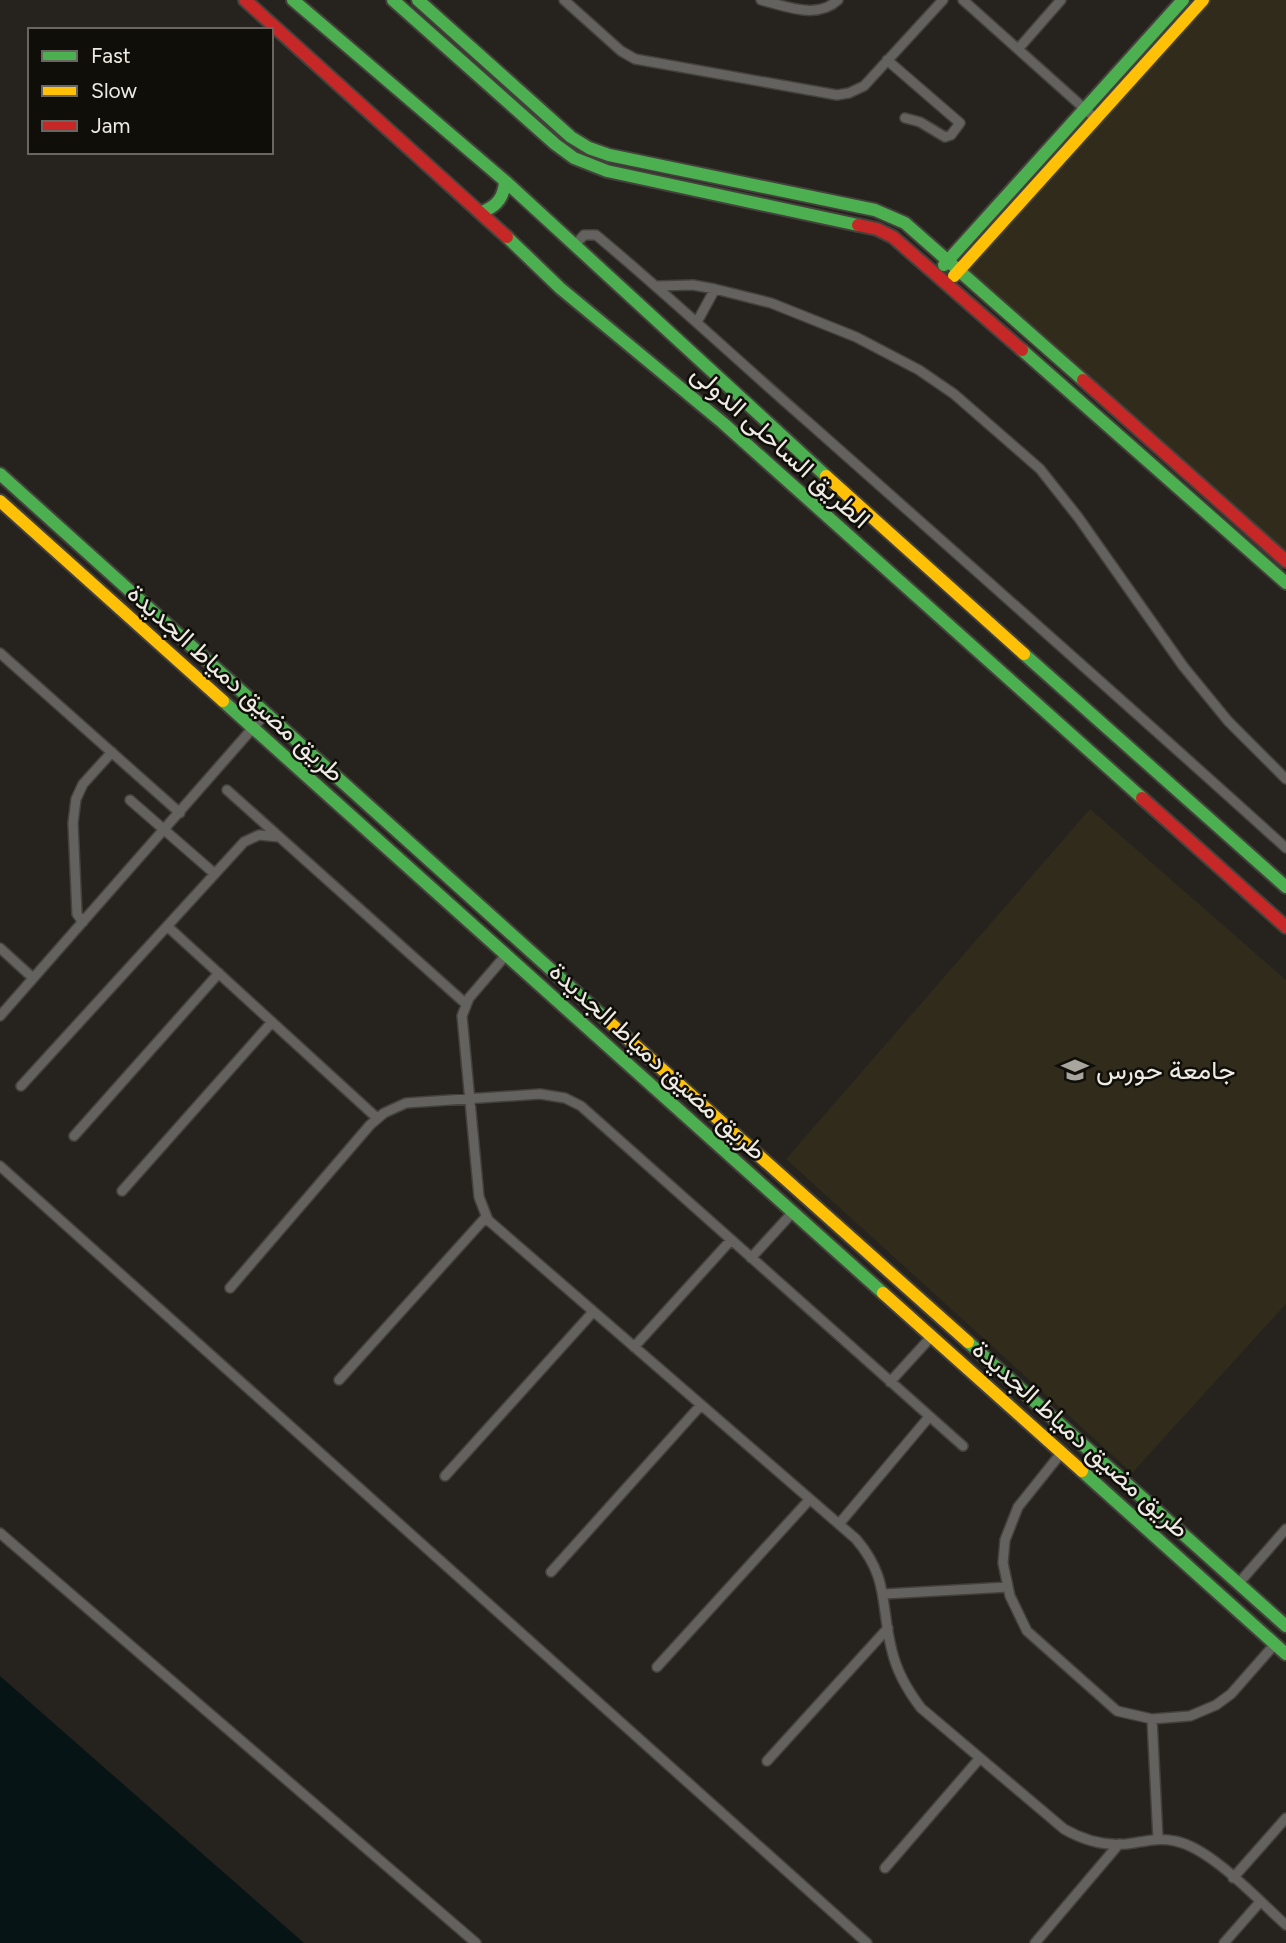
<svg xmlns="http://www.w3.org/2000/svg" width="1286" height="1943" viewBox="0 0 1286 1943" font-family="Figtree,Vazirmatn,sans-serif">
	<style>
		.built { fill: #312b1b }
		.water { fill: #071415 }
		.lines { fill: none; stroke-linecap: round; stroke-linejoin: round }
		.street-casing { stroke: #44413c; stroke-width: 12 }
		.fast-casing { stroke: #44413c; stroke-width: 16 }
		.slow-casing { stroke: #44413c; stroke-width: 16 }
		.jam-casing { stroke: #44413c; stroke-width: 16 }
		.street { stroke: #64625e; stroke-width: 9 }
		.fast { stroke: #4caf50; stroke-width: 12 }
		.slow { stroke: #ffc107; stroke-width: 12 }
		.jam { stroke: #c62828; stroke-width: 12 }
		.labels { text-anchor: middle; stroke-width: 5; stroke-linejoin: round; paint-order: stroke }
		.street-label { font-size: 26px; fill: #eeebe4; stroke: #100e09 }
		.poi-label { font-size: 26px; fill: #eeebe4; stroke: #100e09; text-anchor: start }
	</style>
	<rect width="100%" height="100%" fill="#26231e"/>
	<path class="built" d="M1193,0h93v565l-4,4 -334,-299z
		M1090,809l196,171v324l-154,169 -346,-314z"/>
	<path class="water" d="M0,1676l304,267h-304z"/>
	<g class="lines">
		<g class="street-casing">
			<path id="street" d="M564,0l57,51 14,8 202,36 12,-2 15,-7 79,-86
				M761,0c25,6 55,20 77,0
				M963,0l133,119
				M1018,49l43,-49
				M887,60l73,63 -9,12 -6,2 -25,-15 -15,-4
				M575,245l9,-10h12c72,60 140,124 211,186 160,142 320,283 479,427
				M658,286l35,-1 22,4 56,14 85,34 63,33 35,24 86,75 38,48 105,149 45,55 58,58
				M697,322l18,-33
				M0,653l180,160
				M227,790l239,214
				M130,800l85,74
				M83,922l-6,-8 -4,-91 3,-24 7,-15 29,-32
				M167,926l210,192
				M0,948l33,30
				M506,955l-37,43 -7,18 17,181 9,23 368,319c34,40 24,66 36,112 5,21 16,40 29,57l143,121c19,11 40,17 62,15 17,-2 31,-7 49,-3 36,7 83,59 111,84
				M0,1016l266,-303
				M21,1086l223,-244 15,-7 20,2
				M74,1136l145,-163
				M0,1166l867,777
				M122,1191l150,-169
				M751,1258l42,-46
				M230,1288l140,-163 14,-12 22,-10 134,-9 25,4 16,8 382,340
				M634,1347l97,-107
				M339,1380l147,-163
				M890,1382l42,-46
				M1062,1452l-44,55 -13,33 -2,23 7,33 17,35 90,80 35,8 38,-3 26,-11 15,-11 44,-50
				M445,1476l148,-164
				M839,1524l90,-107
				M0,1533l476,410
				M551,1572l150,-167
				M1238,1584l48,-55
				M884,1594l124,-7
				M657,1667l153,-168
				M1152,1719l6,120
				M767,1761l121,-133
				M885,1868l95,-110
				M1233,1878l53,-60
				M1035,1943l84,-99
				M1224,1943l36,-41"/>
		</g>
		<g class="fast-casing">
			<path id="fast" d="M293,0l212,181 321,295
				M393,0l162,144 19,14 33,13 251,54
				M418,0l153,137 18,11 20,7 266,55 30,13 178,157
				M481,212c16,-5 23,-15 24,-31
				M507,237l53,51 163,135 419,375
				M944,265l239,-265
				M1022,350l264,233
				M0,474l608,547
				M1024,654l262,233
				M223,701l660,592
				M968,1342l318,284
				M1082,1471l204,183"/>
		</g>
		<g class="slow-casing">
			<path id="slow" d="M954,276l249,-276
				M826,476l198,178
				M0,501l223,200
				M608,1021l360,321
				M883,1293l199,178"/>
		</g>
		<g class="jam-casing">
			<path id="jam" d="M245,0l262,237
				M858,225l19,4 16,8 129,113
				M1083,380l203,181
				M1142,798l144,129"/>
		</g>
		<use href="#street" class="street"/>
		<use href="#fast" class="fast"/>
		<use href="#slow" class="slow"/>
		<use href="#jam" class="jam"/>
	</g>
	<defs>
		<g id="university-bare" transform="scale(2.1)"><path d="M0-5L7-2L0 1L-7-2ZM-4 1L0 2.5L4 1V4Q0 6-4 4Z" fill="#a8a59f" stroke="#100e09" stroke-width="2.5" paint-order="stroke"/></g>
	</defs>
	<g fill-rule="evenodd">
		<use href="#university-bare" x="1075" y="1070"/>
	</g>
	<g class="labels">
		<g class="street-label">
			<text transform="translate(781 446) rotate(42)" y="9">الطريق الساحلى الدولى</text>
			<text transform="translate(236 683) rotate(42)" y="9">طريق مضيق دمياط الجديدة</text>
			<text transform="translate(658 1061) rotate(42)" y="9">طريق مضيق دمياط الجديدة</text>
			<text transform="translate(1081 1439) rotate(42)" y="9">طريق مضيق دمياط الجديدة</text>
		</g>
		<g class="poi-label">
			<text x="1096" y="1079">جامعة حورس</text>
		</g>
	</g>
	<rect x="28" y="28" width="245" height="126" fill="#100e09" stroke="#696661" stroke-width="2"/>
	<rect x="42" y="51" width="35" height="10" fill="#4caf50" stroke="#696661" stroke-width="2"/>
	<text x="91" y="63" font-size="21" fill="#eeebe4">Fast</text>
	<rect x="42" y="86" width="35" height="10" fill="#ffc107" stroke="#696661" stroke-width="2"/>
	<text x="91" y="98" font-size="21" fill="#eeebe4">Slow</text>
	<rect x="42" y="121" width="35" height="10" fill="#c62828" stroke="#696661" stroke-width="2"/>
	<text x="91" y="133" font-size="21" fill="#eeebe4">Jam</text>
</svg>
